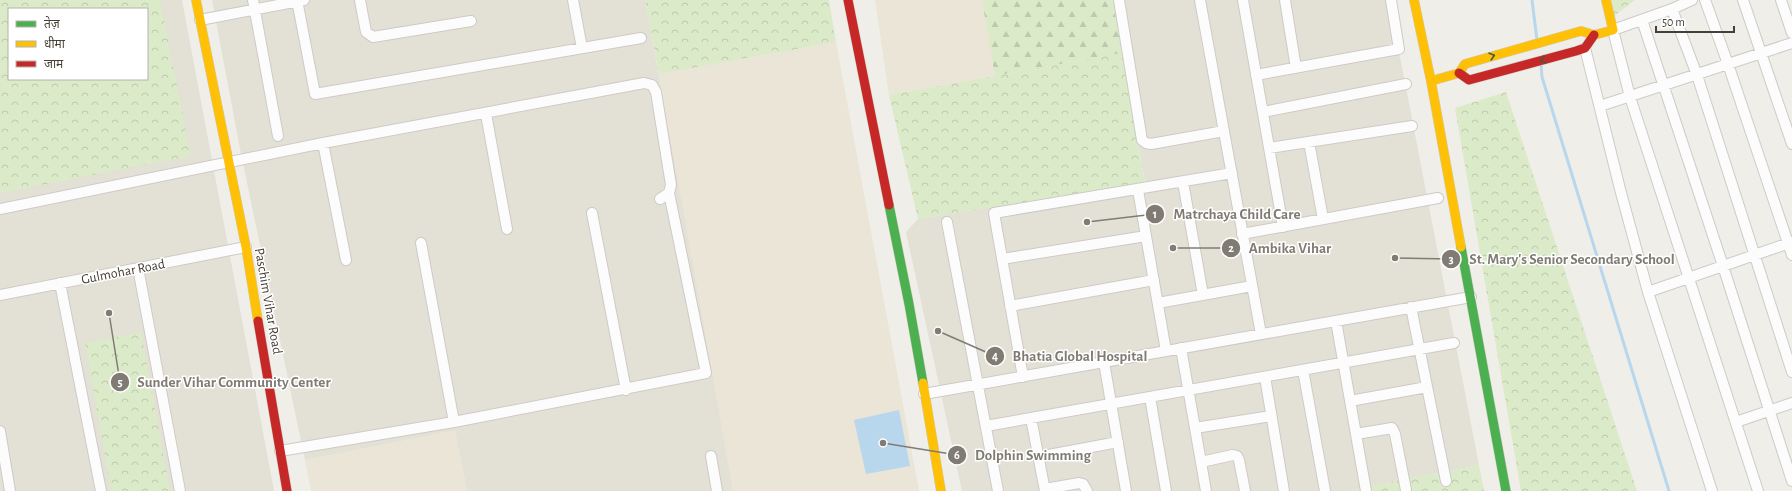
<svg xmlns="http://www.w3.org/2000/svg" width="1792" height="491" viewBox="0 0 1792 491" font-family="'Alegreya Sans','Noto Sans Devanagari',sans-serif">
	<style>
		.residential { fill: #e3e0d5; fill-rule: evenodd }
		.education { fill: #eae5d7 }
		.forest { fill: url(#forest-firs) }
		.park { fill: url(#park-crowns); fill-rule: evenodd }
		.water { fill: #b8d7ed }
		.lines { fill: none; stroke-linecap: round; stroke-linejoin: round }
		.stream { stroke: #b8d7ed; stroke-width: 3 }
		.street-casing { stroke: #cdcbc6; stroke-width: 12 }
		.fast-casing { stroke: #cecbbf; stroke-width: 10 }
		.slow-casing { stroke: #cecbbf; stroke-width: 10 }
		.jam-casing { stroke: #cecbbf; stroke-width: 10 }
		.street { stroke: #fdfcfc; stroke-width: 10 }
		.fast { stroke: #4caf50; stroke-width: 9 }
		.slow { stroke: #ffc107; stroke-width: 9 }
		.jam { stroke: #c62828; stroke-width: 9 }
		.oneway { stroke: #475b3c }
		.labels { text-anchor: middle; stroke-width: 3; stroke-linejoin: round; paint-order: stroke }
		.street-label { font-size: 14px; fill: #453f35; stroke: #fff }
		.leader { fill: none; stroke: #807c74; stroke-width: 1.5 }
		.callout-dot { fill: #807c74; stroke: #fff; stroke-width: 1.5 }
		.mark-label { font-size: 12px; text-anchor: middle; font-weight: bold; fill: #fff }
		.callout-label { font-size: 15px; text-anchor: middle; font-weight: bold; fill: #807c74; stroke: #fff; stroke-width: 3; stroke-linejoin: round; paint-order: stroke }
	</style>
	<defs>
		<pattern id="forest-firs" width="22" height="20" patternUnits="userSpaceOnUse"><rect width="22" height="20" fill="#dbeac8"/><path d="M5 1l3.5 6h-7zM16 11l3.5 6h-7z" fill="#bdcaac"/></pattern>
		<pattern id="park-crowns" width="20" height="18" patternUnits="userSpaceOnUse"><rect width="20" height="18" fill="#dbeac8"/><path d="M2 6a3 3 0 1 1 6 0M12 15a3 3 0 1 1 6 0" fill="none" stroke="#bdcaac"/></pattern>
	</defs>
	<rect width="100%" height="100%" fill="#efeee8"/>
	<path class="residential" d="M0,0h182l92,491h-274zM9,9h138v70h-138z
		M212,0h433l52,282 36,209h-266l-12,-60 -150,29 -64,-306z
		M1113,0h276l90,465 -134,26h-383l-56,-259 12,-13 227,-37z"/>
	<path class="education" d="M875,0h107l13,76 -106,19z
		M836,42l83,449h-186l-74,-417z
		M455,430l12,61h-156l-6,-31z"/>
	<path class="forest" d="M982,0h131l9,53 -127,23z"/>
	<path class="park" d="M0,0h160l31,156 -191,37zM9,9h138v70h-138z
		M645,0h184l7,42 -177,32z
		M1611,0h24l-26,20z
		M1122,53l23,130 -227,36 -29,-124z
		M1506,92l131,399h-116l-66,-383z
		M141,332l29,159h-59l-26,-148z
		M1479,465l5,26h-139z"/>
	<path class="water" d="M899,410l11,56 -44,8 -12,-54z"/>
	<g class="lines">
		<path class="stream" d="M1532,0l5,40
			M1541,65l1,12 127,414"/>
		<g class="street-casing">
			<path id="street" d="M253,0l25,136
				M297,0l18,94 326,-56
				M360,0l6,32 7,5 98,-16
				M573,0l9,48
				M1119,0l23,140 4,3 5,1 73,-13
				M1200,0l61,334
				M1243,0l40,227
				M1285,0l11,68
				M1692,0l-20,9 -59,21 17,67 128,394
				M1705,0l23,64 64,191
				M1743,0l49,144
				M1781,0l11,33
				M1672,9l25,66 95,297
				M200,20l104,-20
				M1642,20l81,246 69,215
				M1585,48l35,141 28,103 64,199
				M1256,75l143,-26 -8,-49
				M1600,106l192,-63
				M1263,112l143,-28
				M486,114l21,115
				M1309,142l14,77
				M323,143l23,117
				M1269,148l143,-22
				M1183,182l20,113
				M1138,190l28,161
				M0,209l323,-66 321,-60 8,2 4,7 15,93 -2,8 -9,6
				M592,213l34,177
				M947,222l51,269
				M1242,234l196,-36
				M421,243l33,179
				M1002,259l144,-23
				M138,268l42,223
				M60,283l41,208
				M1648,292l144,-50
				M0,295l246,-48
				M1158,303l94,-17
				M1010,306l144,-26
				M1411,307l35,174
				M1336,321l30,170
				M1181,348l25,143
				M1104,362l22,129
				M1303,370l22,121
				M1023,377l-29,-164 238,-40
				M1265,377l19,114
				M924,394l547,-97
				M1150,397l16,94
				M1350,401l77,-14
				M1031,418l14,73
				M1736,422l56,-19
				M986,426l468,-83
				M1195,428l76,-12
				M0,431l10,60
				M1356,434l36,-6 3,6 11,56
				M280,451l174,-29 252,-49 -37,-180
				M711,456l6,35
				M1038,457l80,-15
				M1201,462l32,-7 4,1 2,4 6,31
				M1045,489l34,-6 4,1 4,7"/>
		</g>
		<g class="fast-casing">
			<path id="fast" d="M889,205l20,99 14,79
				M1461,247l45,244"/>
		</g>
		<g class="slow-casing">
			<path id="slow" d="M196,0l50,247 12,74
				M1414,0l17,81 30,166
				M1431,81l28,-8 6,-9 116,-33 13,4 19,-5 -7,-30
				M923,383l18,108"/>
		</g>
		<g class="jam-casing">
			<path id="jam" d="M848,0l41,205
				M1459,73l10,7 107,-29 9,-3 9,-13
				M258,321l29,170"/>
		</g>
		<use href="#street" class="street"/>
		<use href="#fast" class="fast"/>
		<use href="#slow" class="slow"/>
		<use href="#jam" class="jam"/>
	</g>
	<defs><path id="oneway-chevron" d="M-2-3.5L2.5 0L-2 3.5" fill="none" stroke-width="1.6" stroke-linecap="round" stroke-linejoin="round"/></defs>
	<g class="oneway">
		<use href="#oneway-chevron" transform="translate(1492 56) rotate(-16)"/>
		<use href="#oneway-chevron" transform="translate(1543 60) rotate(164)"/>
	</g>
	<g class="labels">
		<g class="street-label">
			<text transform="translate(123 271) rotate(-11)" y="5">Gulmohar Road</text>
			<text transform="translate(269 301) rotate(80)" y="5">Paschim Vihar Road</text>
		</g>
	</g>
	<path class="leader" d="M1087 222L1155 214M1173 248L1231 248M1395 258L1451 259M938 331L995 356M109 313L120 382M883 443L957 455"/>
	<g class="callout-dot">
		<circle cx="1087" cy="222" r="4"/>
		<circle cx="1173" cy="248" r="4"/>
		<circle cx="1395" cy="258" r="4"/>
		<circle cx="938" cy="331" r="4"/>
		<circle cx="109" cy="313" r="4"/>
		<circle cx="883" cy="443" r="4"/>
		<circle cx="1155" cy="214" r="10"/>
		<circle cx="1231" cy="248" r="10"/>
		<circle cx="1451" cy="259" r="10"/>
		<circle cx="995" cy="356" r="10"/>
		<circle cx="120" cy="382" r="10"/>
		<circle cx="957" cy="455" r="10"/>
	</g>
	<g class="mark-label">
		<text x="1155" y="218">1</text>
		<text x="1231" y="252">2</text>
		<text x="1451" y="263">3</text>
		<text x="995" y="360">4</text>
		<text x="120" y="386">5</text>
		<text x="957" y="459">6</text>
	</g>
	<g class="callout-label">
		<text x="1237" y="219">Matrchaya Child Care</text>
		<text x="1290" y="253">Ambika Vihar</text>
		<text x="1572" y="264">St. Mary's Senior Secondary School</text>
		<text x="1080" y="361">Bhatia Global Hospital</text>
		<text x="234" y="387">Sunder Vihar Community Center</text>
		<text x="1033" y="460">Dolphin Swimming</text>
	</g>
	<rect x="8" y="8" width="140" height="72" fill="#ffffff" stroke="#b5b2ae"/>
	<rect x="16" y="21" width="20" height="6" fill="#4caf50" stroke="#b5b2ae"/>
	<text x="44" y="28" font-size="12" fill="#453f35">तेज़</text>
	<rect x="16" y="41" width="20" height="6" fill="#ffc107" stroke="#b5b2ae"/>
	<text x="44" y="48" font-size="12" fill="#453f35">धीमा</text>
	<rect x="16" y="61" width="20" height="6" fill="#c62828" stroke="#b5b2ae"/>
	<text x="44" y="68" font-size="12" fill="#453f35">जाम</text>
	<path d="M1656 26v6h78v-6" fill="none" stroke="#453f35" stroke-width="2"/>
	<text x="1662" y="26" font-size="12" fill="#453f35" stroke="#ffffff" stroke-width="3" paint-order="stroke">50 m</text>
</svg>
